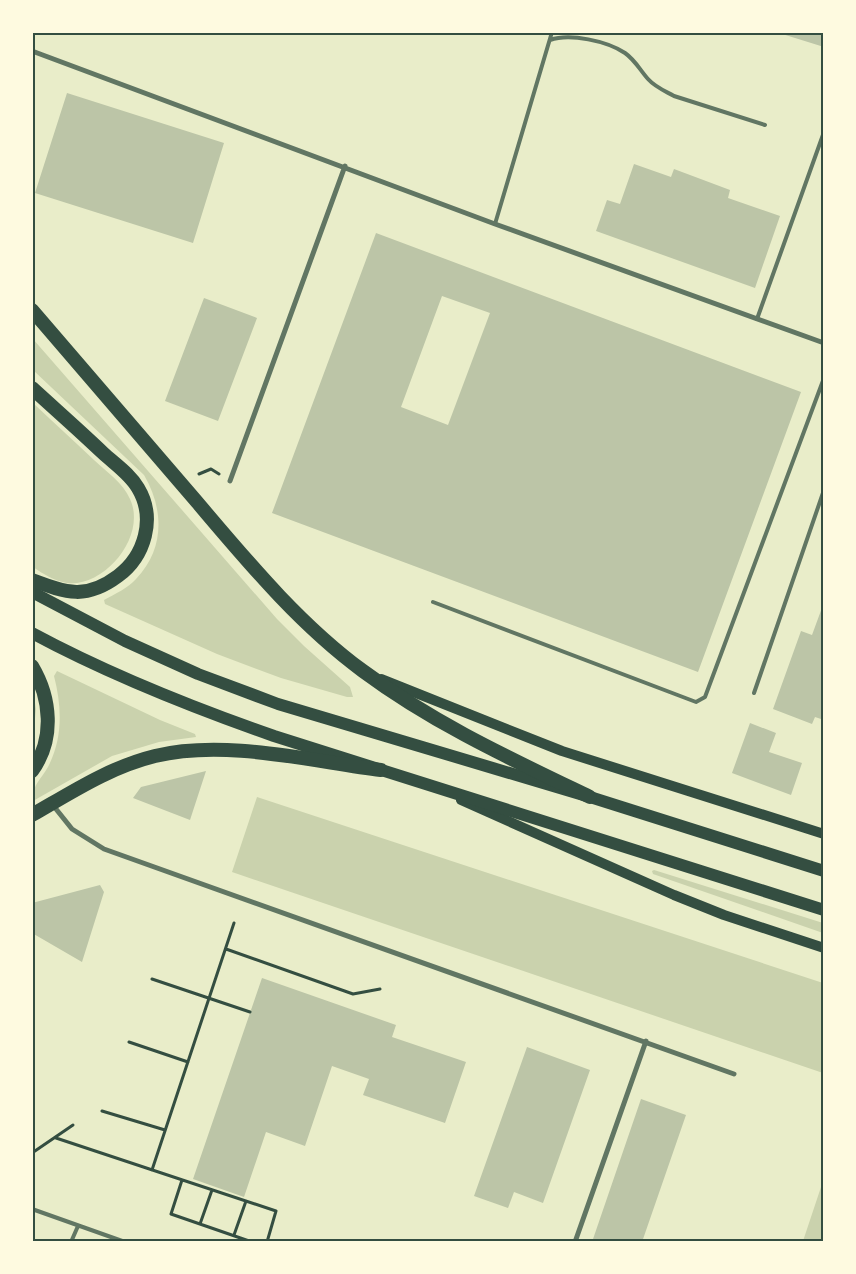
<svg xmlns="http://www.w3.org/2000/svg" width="856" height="1274" viewBox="0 0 856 1274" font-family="Montserrat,sans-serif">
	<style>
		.green { fill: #cad2ad }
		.building { fill: #bcc5a7; fill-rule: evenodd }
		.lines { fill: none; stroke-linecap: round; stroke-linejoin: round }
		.path { stroke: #344e41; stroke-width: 3 }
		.service { stroke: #617663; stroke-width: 4 }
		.minor { stroke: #617663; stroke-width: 5 }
		.secondary { stroke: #344e41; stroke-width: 10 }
		.primary { stroke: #344e41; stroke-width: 12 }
		.trunk { stroke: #344e41; stroke-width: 14 }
		.neatline { fill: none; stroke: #344e41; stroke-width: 2 }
	</style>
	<rect width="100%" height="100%" fill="#e9edc9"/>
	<path class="green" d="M33,339l244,280 27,27 46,41 3,10h-6l-66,-19 -64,-24 -112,-50 -1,-4c11,-6 24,-12 32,-21 29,-30 28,-70 8,-104l-111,-105z
		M33,403c20,19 41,38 61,57 13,12 29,23 36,39 17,36 -24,88 -63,84 -12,-2 -24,-9 -34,-16z
		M57,671l103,49 35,14 1,3 -37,5 -47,14 -79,45c-1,-16 7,-20 15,-34 15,-29 14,-60 6,-91z
		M33,690l3,19 -3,29z
		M257,797l566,186v90l-591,-201z
		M654,870l169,53v10l-170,-59 -1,-3z
		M823,1181v60h-20z"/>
	<path class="building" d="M779,32h45v15l-45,-14z
		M67,93l157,50 -31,100 -158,-50z
		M634,164l37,13 3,-8 56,21 -2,8 52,18 -25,72 -159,-57 11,-31 13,4z
		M376,233l425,159 -103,280 -426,-159zM442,296l48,17 -42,112 -47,-18z
		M204,298l53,20 -39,103 -53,-20z
		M823,605l1,115 -9,-3 -3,7 -39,-15 28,-78 11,4z
		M750,723l26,10 -7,19 33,11 -11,32 -59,-22z
		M206,771l-16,49 -57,-22 8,-11z
		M100,885l4,7 -22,70 -50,-29v-30z
		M262,978l134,47 -4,12 74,25 -21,61 -82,-28 6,-16 -37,-13 -27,80 -39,-14 -22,65 -51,-18z
		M527,1047l63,23 -47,133 -29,-11 -6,16 -34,-12z
		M641,1099l45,16 -44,127h-50z"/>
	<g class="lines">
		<path class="path" d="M199,474l12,-5 8,5
			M226,949l127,45 27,-5
			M152,979l98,33
			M129,1042l59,20
			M102,1111l63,19
			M56,1138l220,73 -9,31
			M32,1153l41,-28
			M152,1170l82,-247
			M182,1180l-11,34 81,28
			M200,1224l12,-34
			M234,1235l12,-34"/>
		<path class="service" d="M550,40c20,-7 57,1 75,13 10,7 15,17 23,26 7,8 17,12 26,17l91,29
			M495,224l57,-192
			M757,319l67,-187
			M433,602l263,100 9,-5 119,-319
			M754,693l70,-203
			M32,1209l93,33
			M71,1242l7,-16"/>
		<path class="minor" d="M32,51l463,173 329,119
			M230,481l115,-315
			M52,804l20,25 32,20 630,225
			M575,1242l71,-201"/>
		<path class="secondary" d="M381,679l181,72 262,83
			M461,800l213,95 50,20 100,33"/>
		<path class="primary" d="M32,592l93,49 73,33 80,30 312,93 234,74
			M32,633c78,42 159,74 242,103l550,174"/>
		<path class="trunk" d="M32,310c55,64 110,128 165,192 51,60 102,122 166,169 70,52 148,88 227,126
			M32,388c24,22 48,43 71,65 12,11 27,21 35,35 18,30 7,68 -20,88 -32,24 -51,17 -86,4
			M32,666c19,32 23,73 0,105
			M32,815c40,-23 78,-48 123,-59 70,-17 155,5 226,14"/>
	</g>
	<rect width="856" height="1274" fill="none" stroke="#fefae0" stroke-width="68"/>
	<rect x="34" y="34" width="788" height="1206" class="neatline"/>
</svg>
